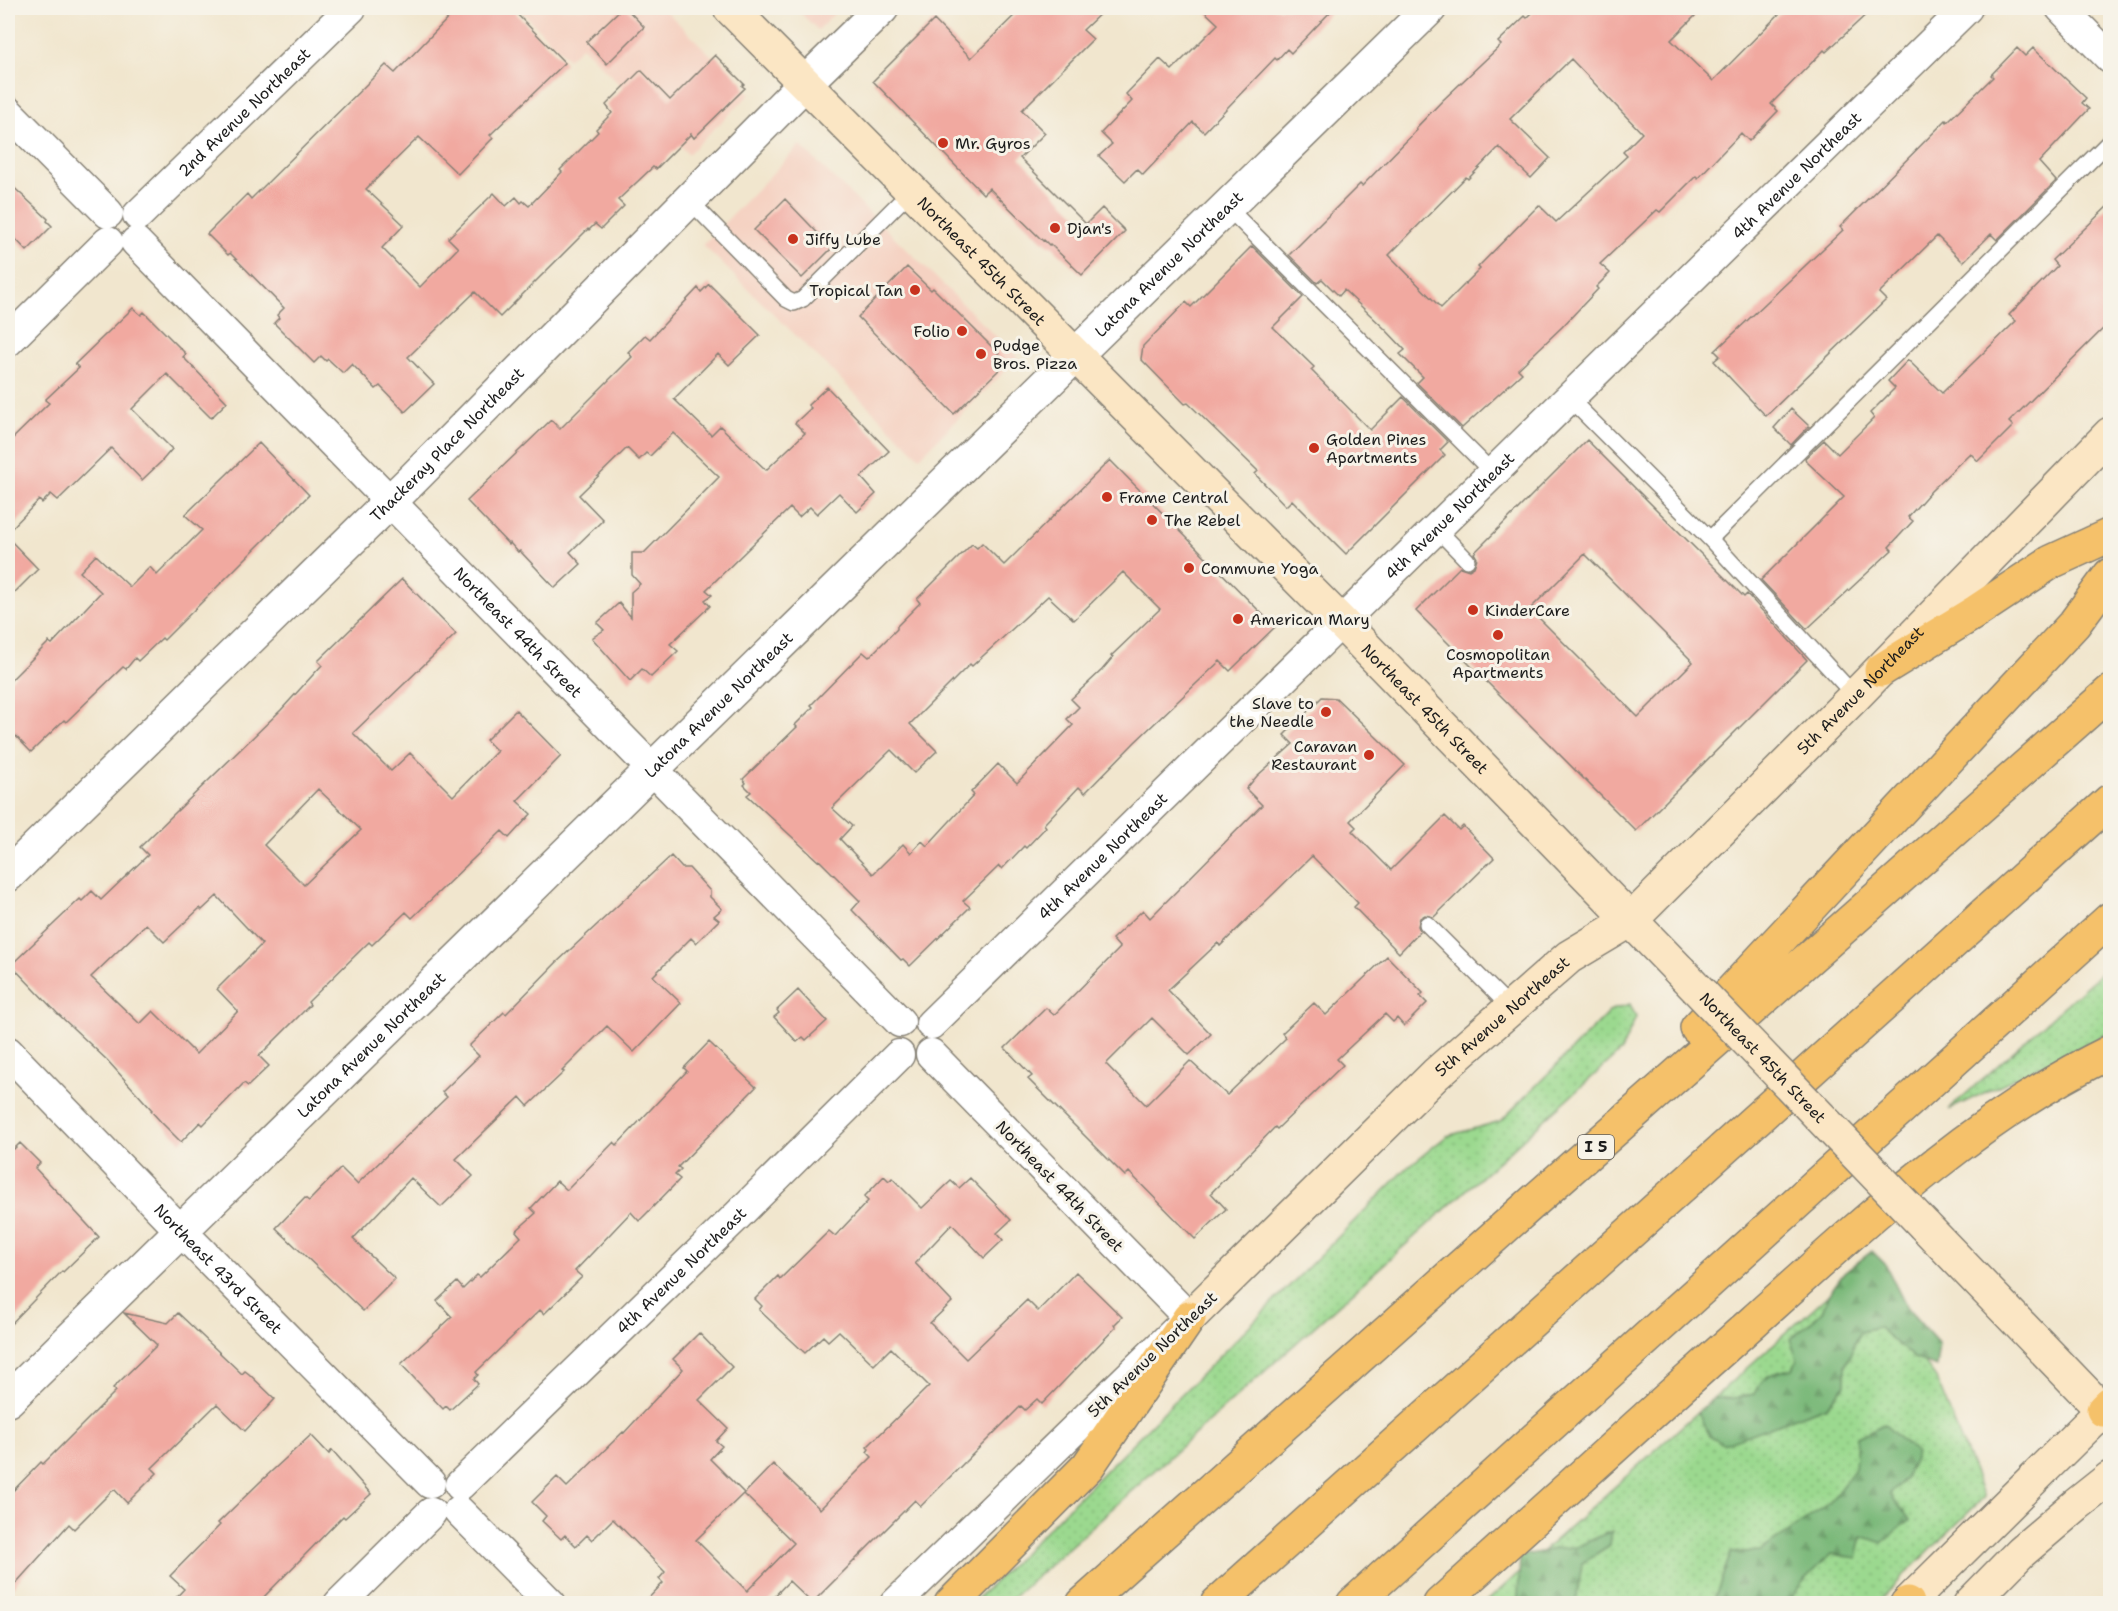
<svg xmlns="http://www.w3.org/2000/svg" width="2118" height="1611" viewBox="0 0 2118 1611" font-family="'Shantell Sans',sans-serif">
	<style>
		.built { fill: #f5d2c2 }
		.grass { fill: url(#grass-dots); stroke: #5c7a56; stroke-width: 1.5 }
		.forest { fill: url(#forest-firs); stroke: #4c6a4b; stroke-width: 1.5 }
		.building { fill: #f1a9a0; fill-rule: evenodd }
		.lines { fill: none; stroke-linecap: round; stroke-linejoin: round }
		.service-casing { stroke: #868175; stroke-width: 18 }
		.minor-casing { stroke: #868175; stroke-width: 33 }
		.tertiary-casing { stroke: #868175; stroke-width: 36 }
		.secondary-casing { stroke: #868175; stroke-width: 36 }
		.motorway-casing { stroke: #868175; stroke-width: 36 }
		.service { stroke: #fff; stroke-width: 15 }
		.minor { stroke: #fff; stroke-width: 30 }
		.tertiary { stroke: #fff; stroke-width: 33 }
		.secondary { stroke: #fbe6c4; stroke-width: 33 }
		.motorway { stroke: #f5c16b; stroke-width: 33 }
		.secondary-bridge-casing { stroke: #868175; stroke-width: 36; stroke-linecap: butt }
		.secondary-bridge { stroke: #fbe6c4; stroke-width: 33 }
		.poi-dot { fill: #c8321e; stroke: #f7f3e8; stroke-width: 2 }
		.labels { text-anchor: middle; stroke-width: 6; stroke-linejoin: round; paint-order: stroke }
		.shield { fill: #f7f3e8; stroke: #5e5c59; stroke-width: 1.5 }
		.shield-label { font-size: 15px; font-weight: bold; fill: #1c1c1c }
		.street-label { font-size: 16px; fill: #1c1c1c; stroke: #f7f3e8 }
		.poi-label { font-size: 16px; fill: #1c1c1c; stroke: #f7f3e8; text-anchor: start }
	</style>
	<defs>
		<pattern id="grass-dots" width="8" height="8" patternUnits="userSpaceOnUse" patternTransform="scale(1.5)"><rect width="8" height="8" fill="#9bd98f"/><path d="M2 2h.1M6 6h.1" fill="none" stroke="#85ba7b" stroke-width="1.8" stroke-linecap="round"/></pattern>
		<pattern id="forest-firs" width="22" height="20" patternUnits="userSpaceOnUse" patternTransform="scale(1.5)"><rect width="22" height="20" fill="#7cb97a"/><path d="M5 1l3.5 6h-7zM16 11l3.5 6h-7z" fill="#6b9e69"/></pattern>
	</defs>
	<rect width="100%" height="100%" fill="#f7f3e8"/>
	<filter id="ink" filterUnits="userSpaceOnUse"><feTurbulence type="fractalNoise" baseFrequency=".0167" numOctaves="2"/><feDisplacementMap in="SourceGraphic" scale="12" xChannelSelector="R" yChannelSelector="G"/><feConvolveMatrix kernelMatrix="1 2 1 2 8 2 1 2 1" color-interpolation-filters="sRGB"/></filter>
	<filter id="wash" filterUnits="userSpaceOnUse"><feTurbulence type="fractalNoise" baseFrequency=".008" numOctaves="4" result="noise"/><feDisplacementMap in="SourceGraphic" scale="24" xChannelSelector="R" yChannelSelector="G"/><feGaussianBlur stdDeviation="1.35" result="paint"/><feColorMatrix in="noise" values="0 0 0 0 0 0 0 0 0 0 0 0 0 0 0 0 0 1.4 0 .05"/><feComposite in="paint" operator="in"/></filter>
	<g filter="url(#wash)">
		<rect width="100%" height="100%" fill="#f1e6ce"/>
		<path class="built" d="M518,8h145l87,86 -62,60 -106,-108 -14,13z
			M795,8h45l-22,22z
			M800,145l218,213 -98,99 -217,-212z"/>
		<path class="grass" d="M2110,965v68l-162,77z
			M1630,1004l6,13 -15,34 -614,552 -35,1 437,-438 38,-30 54,-15 110,-111z
			M1856,1270l80,108 48,119 -107,106 -393,1z"/>
		<path class="forest" d="M1872,1251l13,13 22,44 32,36 -3,23 -22,-9 -35,-30 -19,4 -15,34v19l-18,21 -104,38 -14,-8 -11,-24 16,-14h20l20,-4c9,-20 19,-22 39,-25l4,-10 -7,-20 32,-27 6,-17 16,-22z
			M1884,1424l32,29 -10,25 -16,16 20,26 -28,23 -20,-7 -5,22 -26,-4 -29,29 -15,20h-65l-7,-6 16,-44 29,-2 25,-16 45,-33 25,-33 2,-32z
			M1612,1531l-2,14 -28,18 -6,40h-57l-1,-5 2,-42 39,-8 17,-1z"/>
		<g id="blocks">
			<path class="building" d="M458,8h53l54,55 -75,72 3,3 -35,36 -39,-37 -53,52 38,36 -22,23 38,39 38,-39 -10,-10 46,-45 12,13 10,-9 5,6 2,-2 6,5 33,-34 -2,-2 38,-38 -2,-3 16,-16 -6,-8 35,-35 29,30 45,-45 29,29 -2,2 3,2 -51,50 -3,-4 -35,35 -3,-2 -35,33 6,6 -23,23 -6,-5 -6,6 -1,-1 -88,88 -25,-25 -67,65 26,27 -29,28 -25,-26 -4,3 -24,-25 -9,9 -15,-14 -2,2 -5,-5 -7,7 -40,-40 5,-5 -2,-3 7,-7 -54,-55 -2,2 -21,-21 40,-40 4,5 135,-134 9,8z
				M622,8h4l18,19 -37,37 -21,-22z
				M1022,8h84l-23,22 10,9 -71,71 23,23 -25,25 66,66 16,-16 23,23 -43,44 -32,-31 -1,1 -5,-5 -1,1 -54,-53 -6,6 -110,-113 61,-61 37,38z
				M1201,8h133l-43,45 -4,-4 -10,11 -2,-2 -71,74 -11,-10 -50,53 -6,-6 -12,12 -26,-25 13,-12 -11,-11 31,-32 -6,-7 34,-35 12,11 46,-46z
				M1537,8h166l-32,32 42,41 72,-73h88l-47,44 -2,-2 -53,54 7,7 -29,30 -8,-8 -43,45 -2,-2 -36,36 -3,-2 -57,54 10,9 -14,14 2,2 -36,38 -44,42 4,4 -60,55 -45,-45 6,-6 -23,-23 5,-4 -19,-20 -42,-40 -5,6 -17,-17 -5,4 -28,-28 71,-71 2,2 55,-56 -1,-2 27,-28 58,-55 -3,-3 27,-26 2,2zM1571,59l71,74 -19,19 4,4 -71,66 -17,-17 -61,62 2,2 -39,39 -52,-53 77,-78 2,2 31,-32 32,31 19,-20 -40,-39z
				M2017,48l8,8 8,-8 53,50 -4,5 7,6 -50,53 17,19 -59,59 -6,-6 -28,28 -26,-26 -58,57 7,7 -120,116 -52,-55 6,-5 -5,-5 128,-121 -3,-3 106,-107 1,2 46,-45 -2,-2z
				M8,182l40,37 -1,2 5,5 -25,25 -19,-20z
				M785,199l47,49 -30,30 -48,-48z
				M2110,204v118l-101,100 4,4 -35,35 -8,-8 -39,38 -23,26 5,4 -24,26 3,3 -85,79 -46,-49 83,-83 -38,-36 -1,-3 19,-18 14,14 36,-36 -4,-5 25,-25 -7,-7 20,-21 34,33 74,-72 -7,-6 48,-49 -5,-6z
				M1252,246l51,51 -30,30 41,40 -3,3 59,60 33,-33 45,45 -8,8 5,5 -99,99 -54,-54 -6,6 -31,-32 3,-3 -70,-68 -3,1 -44,-45 2,-13 43,-44 5,5z
				M907,267l24,23 2,-2 74,74 -53,52 -96,-97z
				M709,284l51,51 -31,30 -11,-11 -44,45 37,36 9,-9 46,44 39,-37 -10,-10 16,-15 -3,-3 19,-18 62,64 -28,26 15,17 -19,18 -18,-19 -22,21 -7,-7 -11,10 -9,-9 -84,82 6,5 -7,5 5,6 -40,38 8,7 -27,26 -9,-8 -12,12 -38,-43 12,-8 -7,-7 22,-20 12,14v-25l9,-8 -8,-9v-22h12l75,-76 -46,-44 -23,23 -4,-3 -7,7 -12,-12 -48,47 24,25 -33,32 11,12 -26,24 -35,-37 -2,1 -8,-9 -1,2 -42,-44 84,-81 9,9 72,-72 -4,-5 17,-17 5,4 48,-51 3,4z
				M133,308l8,7 3,-3 42,42 -3,3 44,45 -16,16 -44,-44 -35,35 40,40 -11,13 -19,18 -31,-32 -53,52 -7,-6 -9,9 -3,-3 -31,32v-89l41,-40 -4,-3 34,-32 -4,-4z
				M1791,409l18,17 -18,19 -17,-17z
				M1587,440l157,157 3,-3 60,66 -171,171 -220,-220 44,-44 9,3 5,-3 3,-9 -3,-5zM1585,554l108,108 -55,55 -108,-108z
				M259,443l50,52 -145,145 -2,-2 -24,23 -3,-3 -9,11 -3,-2 -57,55 -2,-2 -33,32 -23,-24v-45l41,-41 3,2 49,-52 -21,-20 16,-17 34,32 20,-20 7,8 45,-45 -17,-15z
				M1110,460l165,167 -45,44 -10,-10 -85,81 -50,51 -6,-6 -35,37 2,3 -20,21 -2,-2 -22,23 -3,-3 -36,35 7,6 -60,59 -7,-7 -2,1 -49,-50 8,-9 -41,-41 -1,1 -71,-66 4,-3 -7,-7 2,-2 -3,-4 54,-52 -2,-2 18,-18 -2,-2 52,-53 6,5 28,-28v-3l23,-23 -3,-4 55,-55 5,4 5,-5 22,22zM1123,572l37,37 -49,47 2,1 -11,13 -31,29 8,8 -12,12 6,6 -56,58 -19,-19 -27,28 3,3 -47,51 -5,-5 -11,12 -8,-9 -30,30 -33,-35 12,-13 -20,-18 59,-58 23,23 23,-22 -27,-27 60,-60 2,2 76,-70 26,24z
				M8,538l30,31 -30,30z
				M402,579l54,55 -103,99 38,38 19,-18 43,43 44,-45 -11,-11 30,-30 45,46 -44,45 14,13 -22,24 -7,-7 -90,87 -6,-6 -34,33 -3,-3 -61,60 2,3 -51,51 10,10 -21,20 -4,-3 -41,42 -3,-3 -19,20 -20,-20 -10,-11 1,-1 -45,-50 -50,-47 -46,-48 69,-66 2,2 10,-10 9,9 47,-45 -8,-8 141,-137 41,-45 -4,-4zM318,789l43,41 -57,55 -40,-40zM217,896l45,48 -45,45 21,22 -42,43 -43,-43 -13,13 -49,-47 55,-53 18,18 36,-34 2,2z
				M1322,697l14,1 69,67 -55,56 6,6 -4,4 39,39 54,-54 14,14 4,-4 31,32 -60,59 -9,-2 -5,3 -2,8 2,5 -21,22 -45,-46 4,-4 -46,-47 -92,90 -2,-3 -50,47 43,44 -22,21 -37,-37 -46,46 40,41 44,-44 37,34 59,-57 -4,-5 32,-30 12,12 61,-59 36,37 -3,3 7,7 -23,23 -7,-8 -4,4 -8,-8 -48,45 6,6 -66,64 -2,-2 -64,66 15,16 -31,30 -66,-67 -4,4 -97,-97 4,-3 -27,-28 41,-40 8,7 66,-67 -8,-9 31,-29 7,8 112,-113 -16,-16 11,-13 36,-32 -9,-9z
				M671,856l11,12h7l21,23v6l12,12 -8,7 5,4 -23,23 -5,-5 -38,38 28,27 -47,49 -27,-26 -45,45 2,1 -36,34 -8,-9 -64,62 17,17 -32,31 -30,-29 -58,61 42,40 -32,32 -87,-83 29,-30 4,3 32,-33 16,16 90,-87 -5,-5 37,-36 -10,-10 35,-34 2,2 50,-51z
				M798,990l29,31 -21,19 -3,-3 -6,5 -23,-25 5,-4 -2,-3z
				M709,1042l47,45 -78,80 3,2 -6,6 5,4 -33,34 -8,8 -8,-9 -56,59 7,6 -38,37 -4,-4 -64,62 2,3 -4,4 4,5 -28,26 -4,-4 -3,3 -42,-45 51,-47 -15,-16 20,-19 6,7 14,-14 3,2 41,-40 -5,-6 20,-18 -5,-5 26,-27 10,9 47,-48 3,3 70,-74 -3,-3z
				M8,1143l6,6 6,-6 20,20 -5,5 64,69 -36,35 -1,-1 -54,56z
				M884,1176l5,5 3,-3 30,30 29,-27 8,7 11,-10 41,42 -14,13 6,7 -19,18 -32,-34 -37,39 37,39 -22,21 36,36 61,-59 11,11 38,-39 46,45 -8,8 2,2 -74,77 -5,-5 -12,11 -4,-4 -100,100 -6,-6 -103,103 -23,-22 -22,23h-124l20,-21 -4,-4 6,-7 -52,-53 -21,21 -5,-5 -11,11 -11,-11 -4,4 -19,-18 4,-5 -14,-14 25,-25 10,10 56,-55 1,1 59,-64 -10,-10 26,-26 33,34 -33,33 29,28 -12,13 6,5 -12,13 34,34 -48,47 51,51 47,-48 -50,-49 29,-30 47,45 52,-52 -5,-5 2,-3 -2,-2 62,-61 -38,-38 -17,17 -35,-34 -11,10 -5,-5 -18,17 -46,-43 3,-4 -7,-7 23,-23 2,3 49,-48 6,5 33,-35 -4,-4z
				M124,1313l44,10 10,-10 64,61 3,-3 4,3 26,25 -30,32 -28,-27 -65,64 5,5 -30,30 -12,-13 -3,1 -38,38 -5,-5 -61,68v-96l33,-34 2,2 73,-73 -3,-3 44,-43z
				M311,1435l18,19 3,-4 39,44 -26,24 -2,-2 -86,88h-87l14,-15 -14,-13 50,-51 -2,-2 42,-41z"/>
		</g>
	</g>
	<g filter="url(#ink)">
		<use href="#blocks" fill-opacity="0" stroke="#868175" stroke-width="1.5"/>
		<g class="lines">
			<g class="service-casing">
				<path id="service" d="M689,200l97,99 8,4 9,-4 109,-109
					M1227,207l266,266
					M1570,399l140,140 145,157
					M1437,529l30,31
					M1710,539l400,-398
					M1427,924l83,83"/>
			</g>
			<g class="minor-casing">
				<g id="minor">
					<path d="M2061,8l49,50"/>
					<path d="M8,112l100,101"/>
					<path id="s1" d="M138,215l213,-207"/>
					<path id="s2" d="M136,242l764,780"/>
					<path d="M8,341l100,-99"/>
					<path id="s3" d="M931,1024l1036,-1016"/>
					<path id="s4" d="M8,1052l173,179 249,252"/>
					<path id="s5" d="M460,1485l278,-270 161,-160"/>
					<path d="M459,1511l92,93"/>
					<path d="M339,1604l92,-91"/>
					<path d="M895,1604l294,-286 -258,-264"/>
				</g>
			</g>
			<g class="tertiary-casing">
				<g id="tertiary">
					<path id="s6" d="M8,875l406,-397 391,-395 77,-75"/>
					<path id="s7" d="M8,1400l1422,-1392"/>
				</g>
			</g>
			<g class="secondary-casing">
				<g id="secondary">
					<path id="s8" d="M730,8l611,614 339,349"/>
					<path d="M1924,1225l186,193"/>
					<path id="s9" d="M1189,1318l247,-244 133,-117 62,-37 224,-224 255,-262"/>
					<path d="M1907,1604l196,-194"/>
					<path d="M1970,1604l51,-52 55,-47 34,-27"/>
				</g>
			</g>
			<g class="motorway-casing">
				<path id="motorway" d="M1881,670l96,-59 74,-49 59,-27
					M1697,1028l377,-404 36,-49
					M2103,1410l7,-7
					M951,1604l137,-138 101,-148
					M1083,1604l441,-394 586,-518
					M1217,1604l893,-803
					M1353,1604l757,-685
					M1440,1604c105,-95 209,-189 314,-283 110,-99 221,-203 356,-269
					M1907,1604l1,-1"/>
			</g>
			<use href="#service" class="service"/>
			<use href="#minor" class="minor"/>
			<use href="#tertiary" class="tertiary"/>
			<use href="#secondary" class="secondary"/>
			<use href="#motorway" class="motorway"/>
			<g class="secondary-bridge-casing">
				<g id="secondary-bridge">
					<path id="s10" d="M1680,971l244,254"/>
				</g>
			</g>
			<use href="#secondary-bridge" class="secondary-bridge"/>
		</g>
	</g>
	<g class="poi-dot">
		<circle cx="943" cy="143" r="6"/>
		<circle cx="1055" cy="228" r="6"/>
		<circle cx="793" cy="239" r="6"/>
		<circle cx="915" cy="290" r="6"/>
		<circle cx="962" cy="331" r="6"/>
		<circle cx="981" cy="354" r="6"/>
		<circle cx="1314" cy="448" r="6"/>
		<circle cx="1107" cy="497" r="6"/>
		<circle cx="1152" cy="520" r="6"/>
		<circle cx="1189" cy="568" r="6"/>
		<circle cx="1473" cy="610" r="6"/>
		<circle cx="1238" cy="619" r="6"/>
		<circle cx="1498" cy="635" r="6"/>
		<circle cx="1326" cy="712" r="6"/>
		<circle cx="1369" cy="755" r="6"/>
	</g>
	<g class="labels">
		<rect class="shield" x="1578" y="1135" width="36" height="24" rx="4.5"/>
		<g class="shield-label">
			<text x="1596" y="1152">I 5</text>
		</g>
		<g class="street-label">
			<text dy="6" stroke="none"><textPath href="#s1" startOffset="148">2nd Avenue Northeast</textPath></text>
			<text dy="6" stroke="none"><textPath href="#s3" startOffset="1212">4th Avenue Northeast</textPath></text>
			<text dy="6" stroke="none"><textPath href="#s8" startOffset="357">Northeast 45th Street</textPath></text>
			<text dy="6" stroke="none"><textPath href="#s7" startOffset="1624">Latona Avenue Northeast</textPath></text>
			<text dy="6" stroke="none"><textPath href="#s6" startOffset="615">Thackeray Place Northeast</textPath></text>
			<text dy="6" stroke="none"><textPath href="#s3" startOffset="726">4th Avenue Northeast</textPath></text>
			<text dy="6" stroke="none"><textPath href="#s2" startOffset="546">Northeast 44th Street</textPath></text>
			<text dy="6" stroke="none"><textPath href="#s9" startOffset="921">5th Avenue Northeast</textPath></text>
			<text dy="6" stroke="none"><textPath href="#s7" startOffset="994">Latona Avenue Northeast</textPath></text>
			<text dy="6" stroke="none"><textPath href="#s8" startOffset="987">Northeast 45th Street</textPath></text>
			<text dy="6" stroke="none"><textPath href="#s3" startOffset="240">4th Avenue Northeast</textPath></text>
			<text dy="6" stroke="none"><textPath href="#s9" startOffset="435">5th Avenue Northeast</textPath></text>
			<text dy="6" stroke="none"><textPath href="#s7" startOffset="508">Latona Avenue Northeast</textPath></text>
			<text dy="6" stroke="none"><textPath href="#s10" startOffset="120">Northeast 45th Street</textPath></text>
			<text transform="translate(1060 1186) rotate(46)" y="6">Northeast 44th Street</text>
			<text dy="6" stroke="none"><textPath href="#s4" startOffset="302">Northeast 43rd Street</textPath></text>
			<text dy="6" stroke="none"><textPath href="#s5" startOffset="308">4th Avenue Northeast</textPath></text>
			<text transform="translate(1152 1354) rotate(-44)" y="6">5th Avenue Northeast</text>
		</g>
		<g class="poi-label">
			<text x="955" y="149">Mr. Gyros</text>
			<text x="1067" y="234">Djan's</text>
			<text x="805" y="245">Jiffy Lube</text>
			<text x="903" y="296" text-anchor="end">Tropical Tan</text>
			<text x="950" y="337" text-anchor="end">Folio</text>
			<text x="993" y="351">Pudge<tspan x="993" dy="18">Bros. Pizza</tspan></text>
			<text x="1326" y="445">Golden Pines<tspan x="1326" dy="18">Apartments</tspan></text>
			<text x="1119" y="503">Frame Central</text>
			<text x="1164" y="526">The Rebel</text>
			<text x="1201" y="574">Commune Yoga</text>
			<text x="1485" y="616">KinderCare</text>
			<text x="1250" y="625">American Mary</text>
			<text x="1498" y="660" text-anchor="middle">Cosmopolitan<tspan x="1498" dy="18">Apartments</tspan></text>
			<text x="1314" y="709" text-anchor="end">Slave to<tspan x="1314" dy="18">the Needle</tspan></text>
			<text x="1357" y="752" text-anchor="end">Caravan<tspan x="1357" dy="18">Restaurant</tspan></text>
		</g>
	</g>
	<rect width="2118" height="1611" fill="none" stroke="#f7f3e8" stroke-width="30"/>
</svg>
